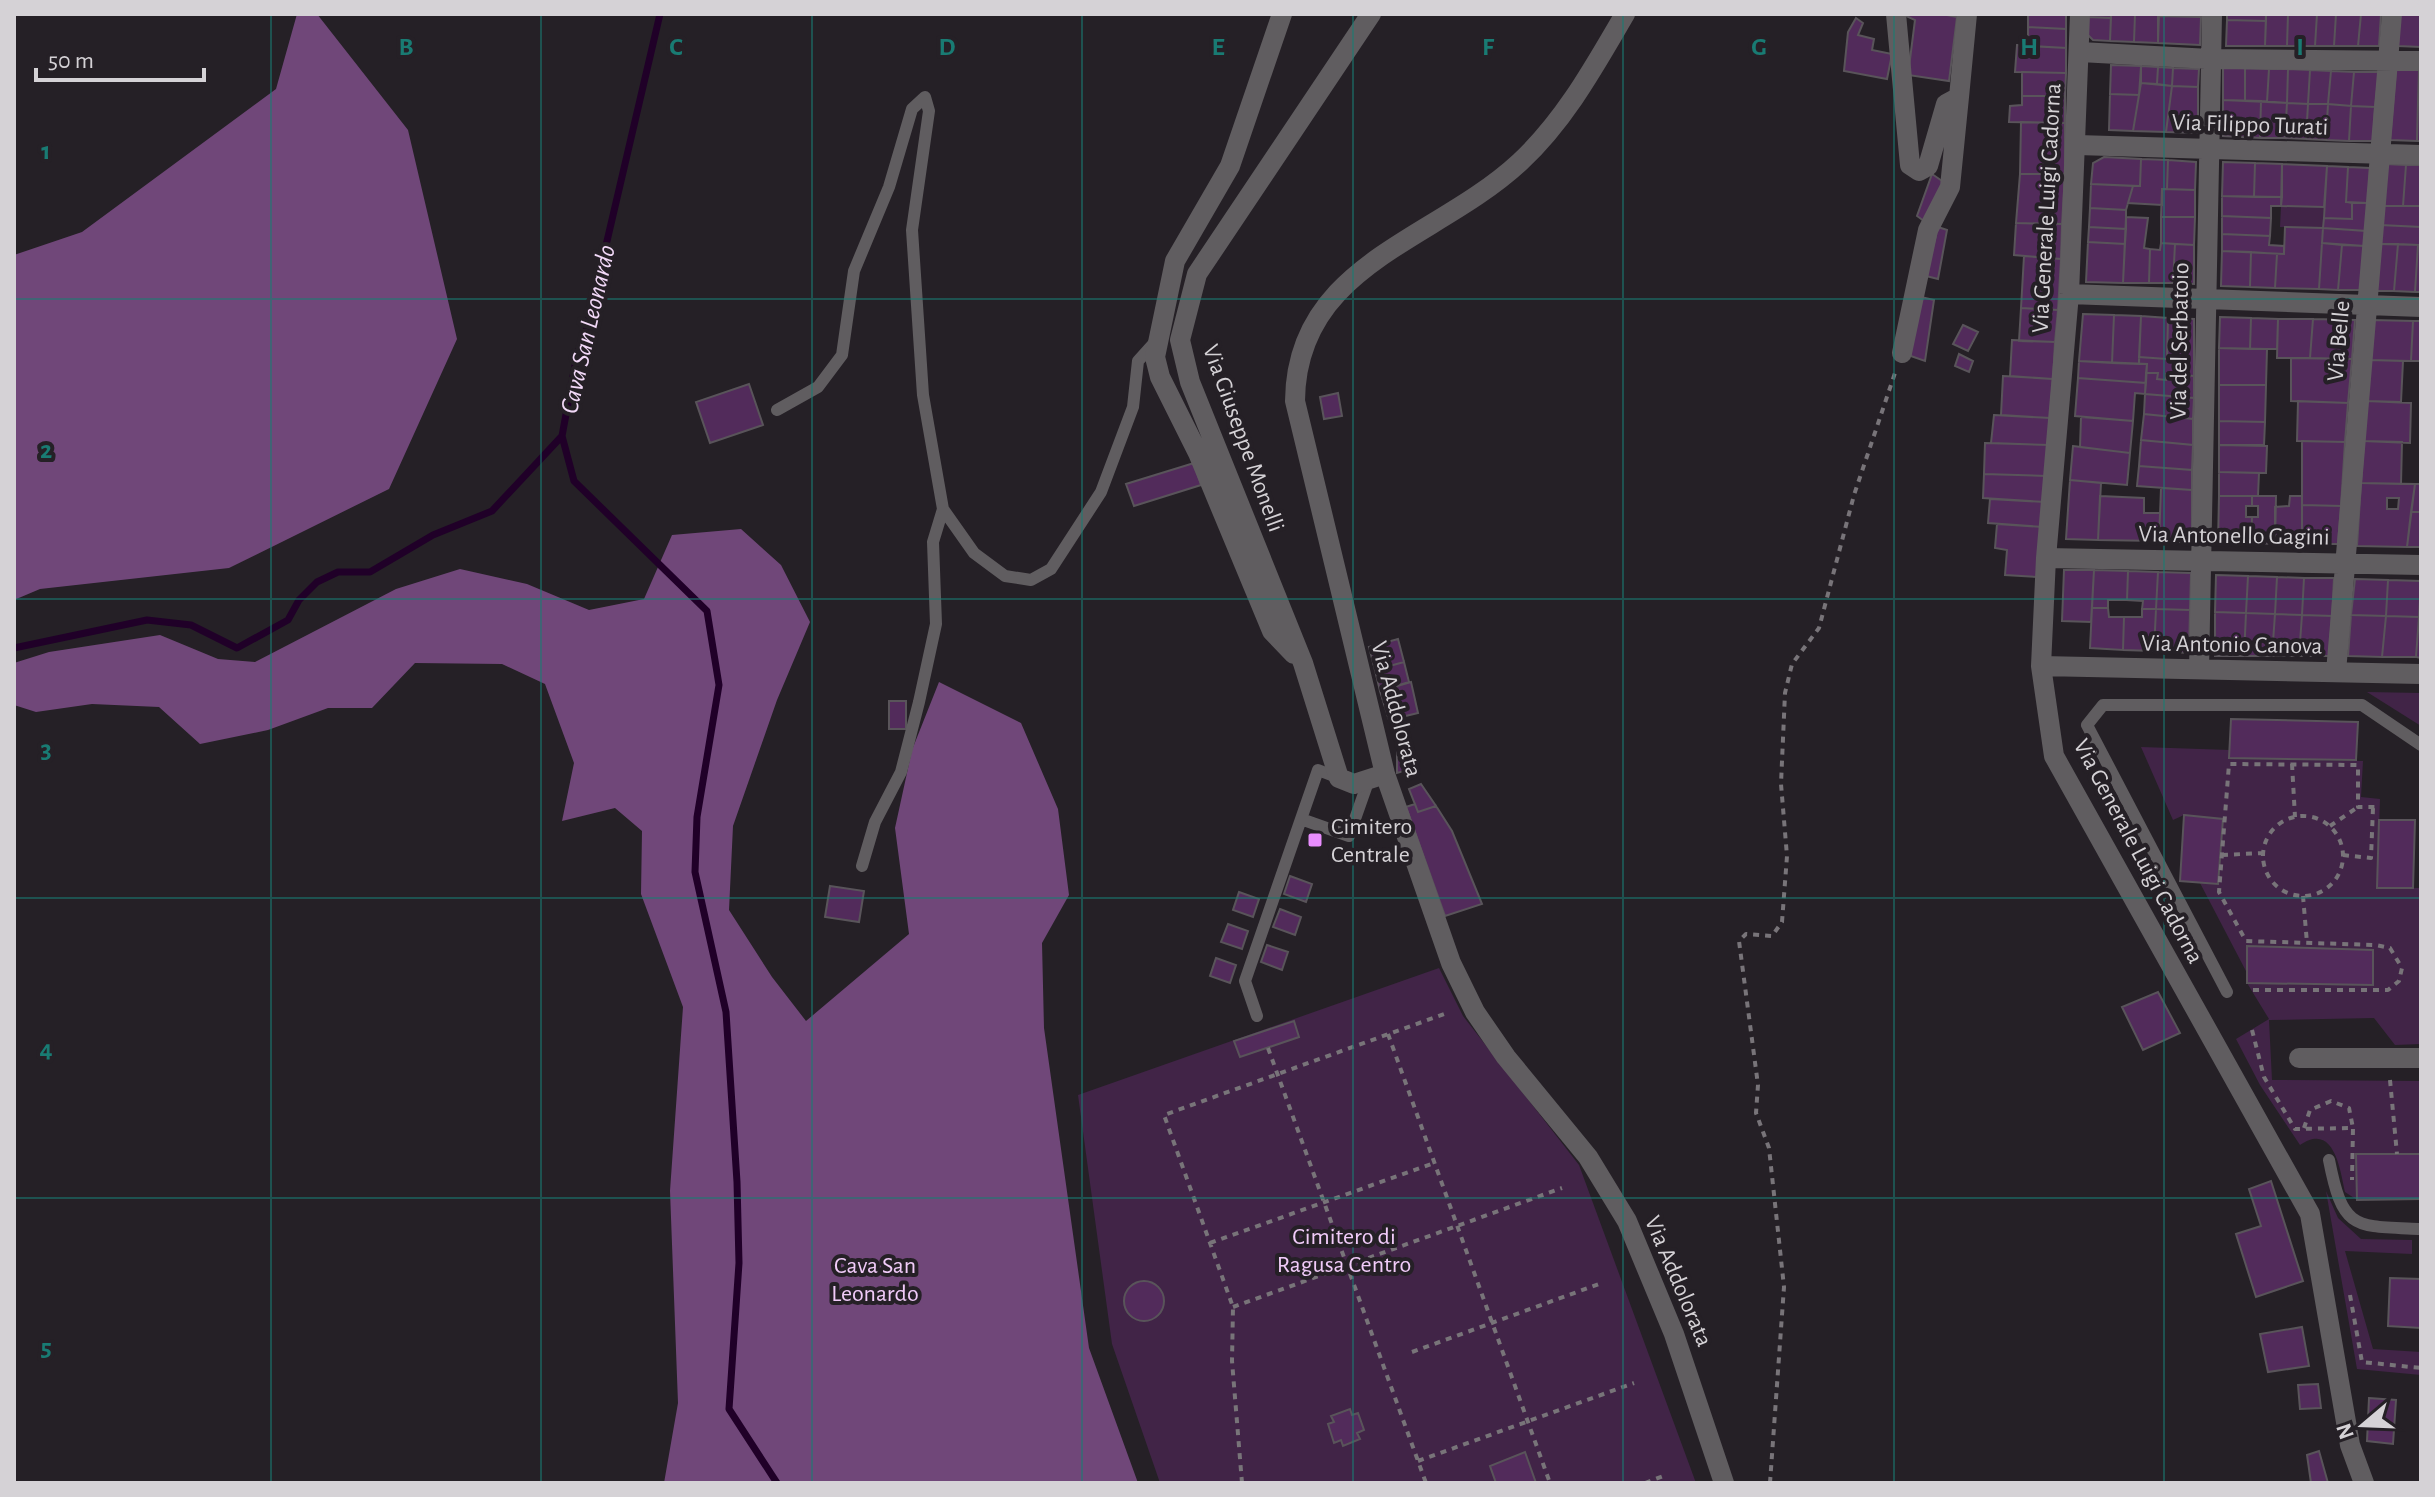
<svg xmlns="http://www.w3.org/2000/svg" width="2435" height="1497" viewBox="0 0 2435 1497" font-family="'Alegreya Sans',sans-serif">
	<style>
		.green { fill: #412447 }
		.forest { fill: #704779 }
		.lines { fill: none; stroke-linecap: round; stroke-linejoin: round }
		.stream { stroke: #200028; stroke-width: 7 }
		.building { fill: #522b5b; stroke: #59545a; stroke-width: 2; fill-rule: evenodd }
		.path { stroke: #787479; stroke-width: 4; stroke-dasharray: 6 6; stroke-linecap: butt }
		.service { stroke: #605d60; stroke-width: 12 }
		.minor { stroke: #605d60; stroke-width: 20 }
		.grid { fill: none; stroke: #197b73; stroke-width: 2; stroke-opacity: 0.55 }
		.poi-dot { fill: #e98dfe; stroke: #252026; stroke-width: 3 }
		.labels { text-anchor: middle; stroke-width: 8; stroke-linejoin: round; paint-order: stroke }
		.street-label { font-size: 24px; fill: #d5d2d6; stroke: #252026 }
		.poi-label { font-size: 24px; fill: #d5d2d6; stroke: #252026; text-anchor: start }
		.park-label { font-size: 24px; fill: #f1cbf9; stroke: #252026 }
		.water-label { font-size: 26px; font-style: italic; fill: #f2d9f8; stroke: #252026 }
		.grid-label { font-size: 26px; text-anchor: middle; font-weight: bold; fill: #197b73; stroke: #252026; stroke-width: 8; stroke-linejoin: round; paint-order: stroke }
	</style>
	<rect width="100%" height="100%" fill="#252026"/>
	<path class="green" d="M2281,206l43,1 -1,21 -43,-1z
		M2367,692l54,1v33z
		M2141,747l89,3v8l133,3 -2,36 19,2 -3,88 44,1v156l-26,1 -21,-27 -105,2 3,60 149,1v73l-64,46 -12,-8c-5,-23 -11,-70 -45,-47l-40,-60 -24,-46 33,-20 -22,-36 126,2v-34l-125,-5 -1,27 -47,-90 18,1 5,-64 -39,-5 -11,5z
		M1439,968l24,48 116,149 117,318h-536l-48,-139 -34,-249z
		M2326,1191l12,27 23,21 51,1v14l-67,-3 28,98 48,3v23l-64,-6z"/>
	<path class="forest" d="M297,14h20l91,116 49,209 -68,150 -160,79 -189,21 -26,11v-345l68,-23 194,-143z
		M741,529l40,36 29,57 -33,78 -44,126 -4,84 43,67 34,44 103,-87 -14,-106 17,-78 27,-68 82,41 37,86 11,86 -27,48 2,85 45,320 49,135h-474l14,-80 -8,-212 13,-184 -42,-113 1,-63 -27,-23 -53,13 12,-58 -29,-79 -43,-20 -87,-1 -43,45h-44l-60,22 -68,14 -41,-37 -67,-3 -56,8 -22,-7v-42l35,-11 111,-17 58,24 37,3 141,-73 64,-20 67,15 62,26 55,-11 28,-64z"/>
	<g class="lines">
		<path class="stream" d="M660,14l-74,317 -9,24 -15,81 12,45 133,130 12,74 -22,132 -2,55 31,140 11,170 2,81 -10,146 48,74
			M14,648l133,-28 44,5 46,23 51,-28 11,-20 18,-18 21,-10h32l63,-37 59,-24 70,-75"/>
	</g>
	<path class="building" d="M1942,14l15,3 -8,64 -41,-6 7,-55 -13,-6z
		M2028,14h38v15l-38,-2z
		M2087,14h24v4l-24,-1z
		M2111,14h24l-1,28 -24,-1z
		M2135,14h24l-1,29 -24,-1z
		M2159,14h42v3z
		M2227,14h39v7l-39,-1z
		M2266,14h22l-1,32h-22z
		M2288,14h29l-2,32h-28z
		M2317,14h19l-2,32h-19z
		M2336,14h25l-3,32h-24z
		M2361,14h20l-2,32h-21z
		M2400,14h21v33l-23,-1z
		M2158,16l43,1 -1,28 -42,-2z
		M2087,17l24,1 -1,23 -17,-1 -7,-7z
		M1856,18l7,5 -5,12 16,4 -2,11 20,4 -5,25 -43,-8 4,-39z
		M2227,20l39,1 -1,25h-39z
		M2028,27l38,2v19l-38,-2z
		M2017,45l49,3v25l-51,-1z
		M2111,65l30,1 -2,29 -29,-1z
		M2141,66l17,1 -1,17 -16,-1z
		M2158,67l15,1 -1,18 -15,-2z
		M2223,67l22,1v33l-22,-1z
		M2173,68l26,1 -1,18 -26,-1z
		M2245,68l24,1 -2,33 -22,-1z
		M2269,69h19l-1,34 -20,-1z
		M2288,69l22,1 -2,34 -21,-1z
		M2310,70l21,1 -3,33h-20z
		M2396,70h23l-2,71 -27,-1z
		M2419,70h2v32h-3z
		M2331,71l23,1 -3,34 -23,-2z
		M2022,72l44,1 -1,23h-43z
		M2354,72h25l-4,35 -24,-1z
		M2141,83l31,3 -6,46 -33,-1z
		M2172,86l26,1v46l-32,-1z
		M2110,94l29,1 -6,36 -24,-1z
		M2022,96h43v27l-56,-1 1,-16 12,-1z
		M2223,100l38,1 -1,37 -37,-2z
		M2261,101l26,2 -2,35h-25z
		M2418,102h3v39h-4z
		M2287,103l21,1 -2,35 -21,-1z
		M2308,104h20l-2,36 -20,-1z
		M2328,104l23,2 -2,35 -23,-1z
		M2351,106l24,1 -2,34h-24z
		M2021,122l44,1v51h-45z
		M2104,157l37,2 -1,27 -49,-2 2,-21z
		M2141,159l27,1 -1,29h-5v16l-34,-2 5,-17h7z
		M2168,160l28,2 -1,28 -28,-1z
		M2223,162l32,1 -1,34 -32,-1z
		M2255,163l27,1v33h-28z
		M2282,164l45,2 -3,41 -43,-1z
		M2385,164l21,1 -3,41h-22z
		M2406,165h15v41h-18z
		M2327,166l21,1 -2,35 6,1v16l-28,-1z
		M2348,167l22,1 -2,35 -22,-1z
		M1932,174l13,9 -21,38 -7,-5z
		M2020,174h45l-3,50 -46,-1z
		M2091,184l42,2 -7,24 -36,-2z
		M2162,189l33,1v27h-34z
		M2222,196l60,1 -1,9h-10v12l-49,-2z
		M2352,203h16l-2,28 -43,-3 1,-10 28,1z
		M2381,206h40v21l-41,-2z
		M2090,208l36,2v19l-37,-2z
		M2222,216l49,2 -1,18 -48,-2z
		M2126,217l22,1 -4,30 6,1 -1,34h-26z
		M2161,217h34l-1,28 -33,-2z
		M2016,223l46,1 -1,35 -47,-4z
		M2380,225l41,2v18l-43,-1z
		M1938,227l9,3 -9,49 -12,-3z
		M2089,227l37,2 -1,15 -37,-2z
		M2285,227l38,1 -4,61 -44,-1 2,-34h7z
		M2323,228l43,3 -1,15 -43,-3z
		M2222,234l48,2 -1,9 15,1v8l-62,-3z
		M2088,242l37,2 -2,39 -37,-1z
		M2161,243l14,1 -2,39h-24l1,-34 10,1z
		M2322,243l20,2 -4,45 -19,-1z
		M2175,244l19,1v39l-21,-1z
		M2378,244h20l-4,47h-20z
		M2398,244l20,1 -3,47 -21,-1z
		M2342,245l23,1 -4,44h-23z
		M2418,245h3v47h-6z
		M2222,251l29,1 -1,35 -29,-1z
		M2251,252l26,2 -2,34 -25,-1z
		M2024,256l37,3 -3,51 -37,-2z
		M1921,297l13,3 -9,61 -17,-6z
		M2021,308l37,2 -3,32 -36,-1z
		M2083,314l31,1 -2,48 -33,-2z
		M2114,315l27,1 -2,48 -27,-1z
		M2141,316l27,2 -1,41 -28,-2z
		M2220,317l31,1 -1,31 -31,-1z
		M2168,318l26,1v57l-28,-2v6l-9,-1 1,-6h-12l1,-9h-8v-7l28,2z
		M2251,318l27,1 -1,30h-27z
		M2278,319h35l-3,39h-33z
		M2313,319l42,1 -3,39 -42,-1z
		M2372,320l41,1 -2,40 -41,-1z
		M2413,321h8v40h-10z
		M1963,325l15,7 -10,19 -15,-7z
		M2012,340l43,2 -2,37 -43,-3z
		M2219,348l48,1 -1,36h-47z
		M1959,354l14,7 -4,11 -14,-6z
		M2291,358l61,1 -4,44 -57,-2z
		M2370,360l33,1 -2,41 -34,-1z
		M2079,361l68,3 -1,19 -68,-5z
		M2146,373h12l-1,6 9,1v-6l28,2v22l-49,-4z
		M2003,376l50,3 -3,39 -49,-3z
		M2078,378l68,5 -1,11 -10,-1 -2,28 -58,-5z
		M749,384l14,41 -53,18 -14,-41z
		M2219,385h47l-1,37 -46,-1z
		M1338,393l4,23 -18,3 -4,-22z
		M2145,394l49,4 -1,21 -49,-5z
		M2298,401l50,2 -3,39 -48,-1z
		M2367,401l44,2 -1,40 -46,-2z
		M2144,414l49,5v26l-52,-5z
		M1994,415l56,3 -1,27 -58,-2z
		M2081,417l52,4 -3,32 -50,-6z
		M2219,421l46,1 -1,23h-45z
		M2141,440l52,5 -1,25 -53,-4z
		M2302,441l43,1 -4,64 -39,-1z
		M2364,441l38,1 -1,42 -40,-1z
		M1985,443l64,2 -2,31 -63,-2z
		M2219,445l48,1 -1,27 -47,-1z
		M2073,446l57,7 -3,32 -57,-5z
		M1194,463l7,22 -67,21 -8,-22z
		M2139,466l53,4v20l-55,-4z
		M2219,472l40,1 -1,23h-39z
		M1984,474l63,2 -2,26 -62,-4z
		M2070,480l31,3 -3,57 -32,-1z
		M2361,483l54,1 -8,63 -50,-1zM2387,498h12l-1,11h-11z
		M2415,484h6v28h-10z
		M2161,488l31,2v52l-33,-1z
		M2100,496l44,2v15h16l-1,28 -61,-1z
		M2219,496h33v10h-6v11h6l-1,26h-33z
		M2252,496h24l-1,48 -24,-1 1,-26h6v-11h-6z
		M2290,496h12v48h-27v-37l14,-1z
		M1990,499l55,3 -2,25 -55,-4z
		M2302,505l39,1 -3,38h-36z
		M2411,512h10v35h-14z
		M1997,524l46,3 -5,50 -33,-2 2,-25 -12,-2z
		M2064,570h30l-3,52 -29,-1z
		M2094,570l34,1 -1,29h-19v8h-16z
		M2128,571l30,1 -2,37h-14l1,-8 -16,-1z
		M2158,572l33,1 -1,37 -34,-1z
		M2216,575l32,1 -2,37 -31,-1z
		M2248,576l29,1 -2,37 -29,-1z
		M2277,577l27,1 -2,37 -27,-1z
		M2304,578h30l-2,38 -30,-1z
		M2355,579l33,1 -2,36 -35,-1z
		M2388,580l33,1 -2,36 -33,-1z
		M2092,608h16l1,9h15l-1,33 -33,-2z
		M2142,609h14l-2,42 -31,-1 1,-33h18z
		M2156,609l34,1 -1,43 -35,-2z
		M2215,612l31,1 -2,43h-29z
		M2246,613l29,1 -3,42h-28z
		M2275,614l27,1 -3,41h-27z
		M2302,615l30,1 -3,40h-30z
		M2351,615l35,1 -4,41 -34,-1z
		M2386,616l33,1 -3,40h-34z
		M2419,617h2v41l-5,-1z
		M1398,639l6,23 -29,8 -6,-23z
		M1404,662l5,20 -29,9 -5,-21z
		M1411,682l7,31 -29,7 -9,-29z
		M889,701h17v28h-17z
		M2231,719l127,3 -2,38 -127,-2z
		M1397,753l3,1 11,15 -14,4z
		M1421,784l15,22 -18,6 -9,-23z
		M1415,804l3,8 18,-6 16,25 30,73 -37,12 -39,-109z
		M2184,815l39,4 -5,65 -38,-3z
		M2379,820h36l-2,68h-36z
		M1290,876l22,8 -6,18 -22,-8z
		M830,886l34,5 -5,31 -34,-5z
		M1239,892l20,7 -6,18 -20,-7z
		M1280,909l21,8 -6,18 -22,-8z
		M1228,924l20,7 -6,18 -21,-7z
		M1267,945l21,7 -6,18 -21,-8z
		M2247,946l126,4v35l-126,-2z
		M1216,958l20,7 -6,18 -20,-7z
		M2158,992l22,41 -37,17 -21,-43z
		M1294,1021l5,16 -59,20 -6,-16z
		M2356,1154h65v45l-64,1z
		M2271,1181l32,100 -47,16 -20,-63 25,-8 -12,-37z
		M2390,1278l31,1v49l-33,-2z
		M1124 1301a20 20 0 1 1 40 0a20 20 0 1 1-40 0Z
		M2302,1327l7,39 -41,6 -8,-38z
		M2318,1384l3,24 -21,1 -2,-24z
		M2369,1398l27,2 -3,44 -26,-3z
		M1350,1409l2,6 6,-2 6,17 -7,3 3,6 -17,7 -2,-6 -7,3 -6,-19 6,-2 -3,-6z
		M2319,1451l9,32h-17l-4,-28z
		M1525,1452l11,31h-40l-6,-17z"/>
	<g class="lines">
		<path class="path" d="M2292,764l3,53
			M2263 856a40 40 0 1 1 80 0a40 40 0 1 1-80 0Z
			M2330,826l28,-19
			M2222,855l41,-2
			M2343,855l28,3 2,-50
			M2303,896l4,47
			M2253,990h135l11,-9 3,-13 -12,-20 -14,-3 -130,-4 -27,-49 10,-128 129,1v42h21
			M2252,1030l12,47 31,52 58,-1 -1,52
			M1388,1034l162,449
			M1268,1048l158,435
			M2390,1080l7,74
			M2304,1128l6,-18 21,-9 18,7 4,20
			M1210,1243l224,-80
			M2350,1295l12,67 59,6
			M1233,1307l329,-119
			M1412,1352l187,-68
			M1418,1461l216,-78
			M1242,1483l-10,-122 1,-54 -69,-192 283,-102
			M1645,1483l21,-8
			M1770,1483l14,-196 -15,-139 -13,-35 2,-28 -19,-144 7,-7 26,2 10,-14 5,-66 -6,-72 4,-91 7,-29 27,-36 35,-133 41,-122"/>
		<path class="service" d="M777,410l41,-23 24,-32 12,-84 35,-84 23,-78 13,-12 4,14 -17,119 11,165 20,114 31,44 31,23 26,4 20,-11 50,-77 32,-85 5,-46 18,-20
			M1339,778l-21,-8 -17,49 48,17 19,-54
			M862,866l13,-44 26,-50 18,-70 17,-78 -3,-82 10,-33
			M2227,992l-140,-267 16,-20h259l59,40
			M1257,1016l-12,-35 56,-162
			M2329,1160c14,71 25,66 92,69"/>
		<path class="minor" d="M1282,14l-52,152 -55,95 -20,96 5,20 38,76 74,178 22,23
			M1371,14l-174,260 -17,66 10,42 113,281 36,115 15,6 31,-10
			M1625,14c-31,53 -60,106 -105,148 -85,79 -224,102 -225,239l90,373 66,189 24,49 31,45 82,100 39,64 47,113 50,149
			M1896,14l14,151 9,6 9,-5 18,-62 13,-7 8,-83
			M2080,14l-11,280 -23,264 -5,108 13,90 256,458 40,231 14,38
			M2080,52l130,7 211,2
			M2077,145l344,10
			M2069,294l352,13
			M1902,353l26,-123 22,-43 9,-90
			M2046,558l375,7
			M2041,666l380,8
			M2199,669l13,-655
			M2336,672l56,-658
			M2299,1058h122"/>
	</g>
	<path class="grid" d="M271,14v1469M541,14v1469M812,14v1469M1082,14v1469M1353,14v1469M1623,14v1469M1894,14v1469M2164,14v1469M14,299h2407M14,599h2407M14,898h2407M14,1198h2407"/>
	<rect class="poi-dot" x="1307" y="832" width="16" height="16" rx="4"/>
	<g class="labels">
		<g class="street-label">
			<text transform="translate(2250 124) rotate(2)" y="8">Via Filippo Turati</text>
			<text transform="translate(2046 208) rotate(-87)" y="8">Via Generale Luigi Cadorna</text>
			<text transform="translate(2179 341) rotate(-89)" y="8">Via del Serbatoio</text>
			<text transform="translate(2338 341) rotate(-85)" y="8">Via Belle</text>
			<text transform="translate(1244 438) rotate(70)" y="8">Via Giuseppe Monelli</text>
			<text transform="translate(2234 535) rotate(1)" y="8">Via Antonello Gagini</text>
			<text transform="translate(2232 644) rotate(1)" y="8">Via Antonio Canova</text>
			<text transform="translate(1397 709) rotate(75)" y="8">Via Addolorata</text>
			<text transform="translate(2139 851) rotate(62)" y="8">Via Generale Luigi Cadorna</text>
			<text transform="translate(1679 1281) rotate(67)" y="8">Via Addolorata</text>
		</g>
		<g class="poi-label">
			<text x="1331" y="834">Cimitero<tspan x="1331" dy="28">Centrale</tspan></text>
		</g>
		<g class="park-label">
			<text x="1344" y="1244">Cimitero di<tspan x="1344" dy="28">Ragusa Centro</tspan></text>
			<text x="875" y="1273">Cava San<tspan x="875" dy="28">Leonardo</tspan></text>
		</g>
		<g class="water-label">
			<text transform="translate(587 329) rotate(-77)" y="9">Cava San Leonardo</text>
		</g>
	</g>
	<g class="grid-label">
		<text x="406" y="55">B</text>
		<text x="676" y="55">C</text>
		<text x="947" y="55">D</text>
		<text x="1218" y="55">E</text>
		<text x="1488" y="55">F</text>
		<text x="1759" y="55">G</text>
		<text x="2029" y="55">H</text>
		<text x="2300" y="55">I</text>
		<text x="46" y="159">1</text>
		<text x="46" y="458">2</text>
		<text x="46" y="758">3</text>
		<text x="46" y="1057">4</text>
		<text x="46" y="1356">5</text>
	</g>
	<rect width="2435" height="1497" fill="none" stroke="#d5d2d6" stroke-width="32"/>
	<g transform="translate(2363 1425) rotate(251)" stroke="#252026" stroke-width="6" paint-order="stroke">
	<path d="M0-6L14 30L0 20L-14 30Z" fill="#d5d2d6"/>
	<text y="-12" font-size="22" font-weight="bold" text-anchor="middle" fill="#d5d2d6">N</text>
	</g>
	<path d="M36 68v12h168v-12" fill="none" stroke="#d5d2d6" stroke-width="4"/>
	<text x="48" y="68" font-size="24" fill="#d5d2d6" stroke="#252026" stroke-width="6" paint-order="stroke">50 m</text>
</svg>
